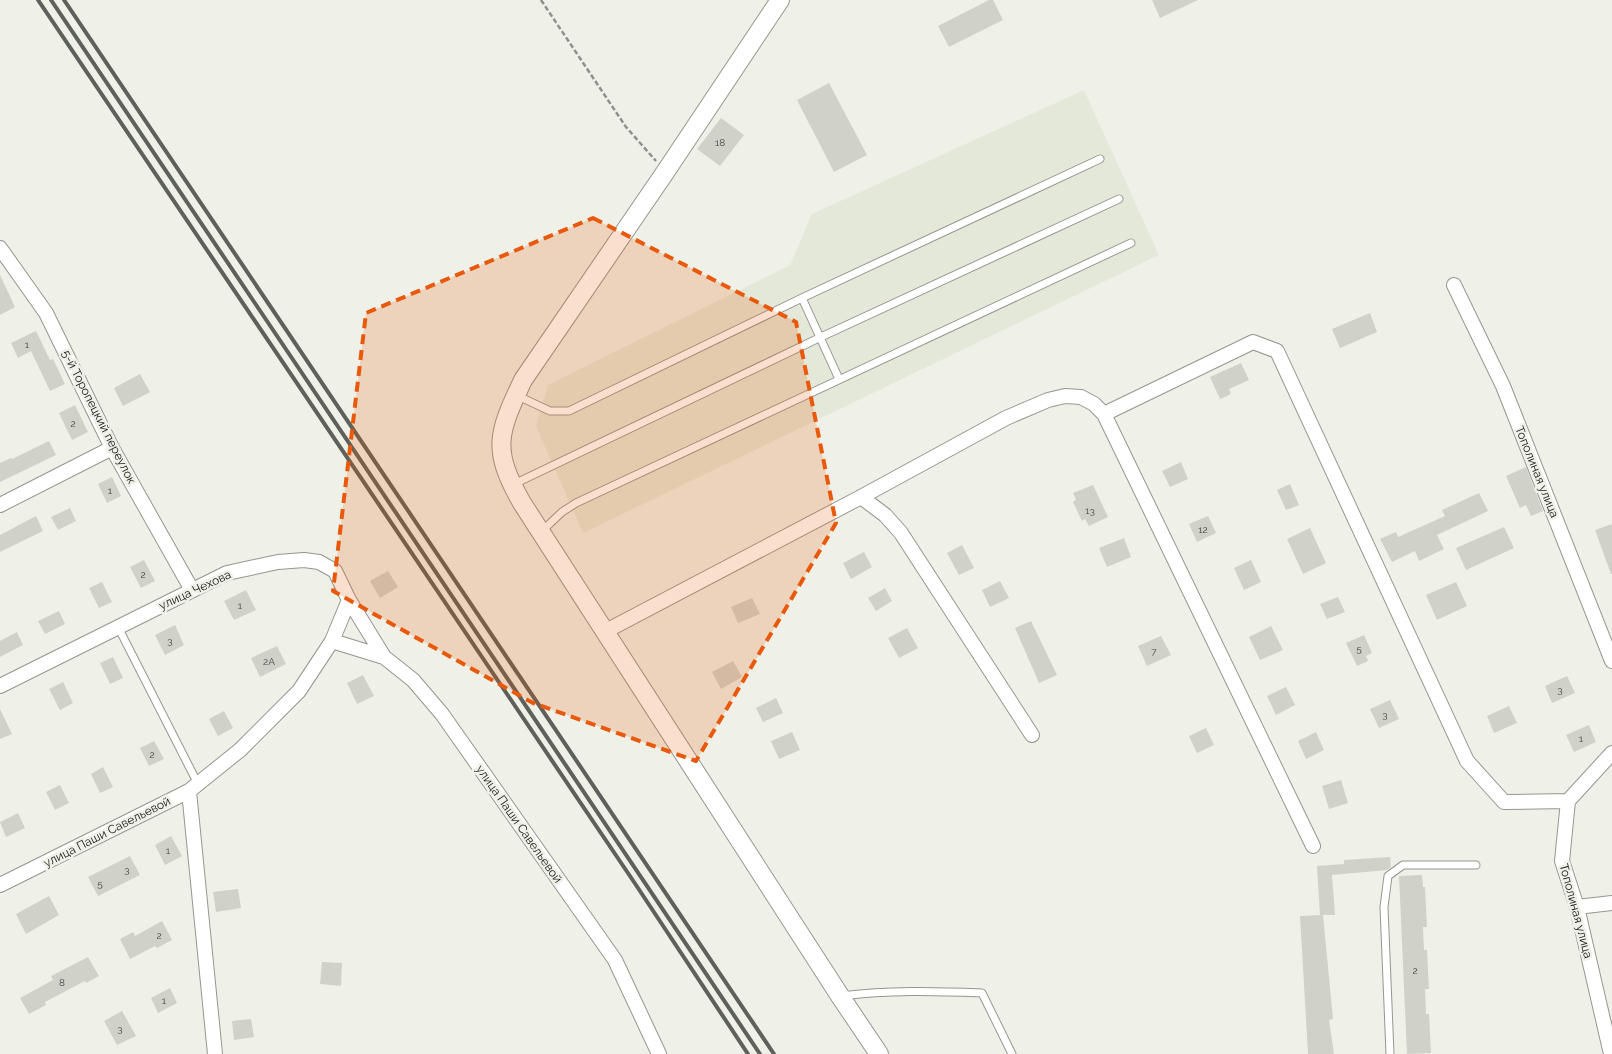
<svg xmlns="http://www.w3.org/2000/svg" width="1612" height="1054" viewBox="0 0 1612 1054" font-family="Raleway,sans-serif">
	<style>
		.built { fill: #e4e8d8 }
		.building { fill: #d0d2c9 }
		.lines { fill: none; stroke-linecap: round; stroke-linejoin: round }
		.service-casing { stroke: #95968f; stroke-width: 9 }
		.minor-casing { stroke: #95968f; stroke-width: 16 }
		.tertiary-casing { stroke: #95968f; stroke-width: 20 }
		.path { stroke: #90918c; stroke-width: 2.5; stroke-dasharray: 5 2.5; stroke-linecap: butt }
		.service { stroke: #fff; stroke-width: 7 }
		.minor { stroke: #fff; stroke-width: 14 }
		.tertiary { stroke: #fff; stroke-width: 18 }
		.rail { stroke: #5e605b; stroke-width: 4 }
		.marked { fill: #e8590c; fill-opacity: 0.2; stroke: #e8590c; stroke-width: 4; stroke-dasharray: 10 6; stroke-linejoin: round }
		.labels { text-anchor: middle; stroke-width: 5; stroke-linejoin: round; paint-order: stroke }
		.number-label { font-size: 10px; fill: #444641 }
		.street-label { font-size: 12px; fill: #161714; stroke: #eff1e9 }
	</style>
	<rect width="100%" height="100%" fill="#eff1e9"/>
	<path class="built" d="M1084,90l75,165 -576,278 -47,-107 12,-41 242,-120 22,-51z"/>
	<path class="building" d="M989,0h4l10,20 -54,27 -11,-21z
		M1152,0h46l-38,18z
		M829,83l38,72 -33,17 -37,-72z
		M721,118l23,17 -24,31 -23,-17z
		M0,275l15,32 -15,8z
		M1370,313l7,19 -37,16 -8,-19z
		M36,331l14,29 3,-1 12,25 -15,7 -19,-40 -13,7 -7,-15z
		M1241,363l8,17 -20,9 2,5 -11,5 -10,-22z
		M140,374l10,18 -27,14 -9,-18z
		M75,405l13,27 -16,8 -13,-27z
		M49,441l7,14 -56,27v-19l11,-5 1,1z
		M1181,462l7,17 -18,8 -8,-16z
		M1526,467l17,44 -12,5 -5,-11 -6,3 -14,-32z
		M112,477l9,19 -14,7 -9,-19z
		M1290,484l9,21 -13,5 -9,-20z
		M1093,485l15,32 -19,9 -4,-7 -3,2 -9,-19 3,-2 -3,-7z
		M1479,493l9,18 -51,24 7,14 -25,12 -4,-10 -23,11 -12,-23 16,-7 2,5 47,-21 -3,-6z
		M70,508l6,13 -18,9 -7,-13z
		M36,516l7,15 -43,21v-17z
		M1208,516l8,17 -19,9 -8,-18z
		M1612,524v50h-1l-16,-44z
		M1504,527l10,21 -48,22 -10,-22z
		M1310,528l16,35 -23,11 -16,-35z
		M1124,538l7,19 -24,10 -8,-19z
		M962,545l12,23 -15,7 -12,-22z
		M864,552l8,15 -21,12 -8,-16z
		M144,560l11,21 -14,7 -11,-21z
		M1251,560l10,22 -17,8 -10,-22z
		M388,571l10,16 -18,11 -10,-17z
		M1000,581l9,17 -19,9 -8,-17z
		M102,582l10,20 -13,6 -10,-20z
		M1456,582l11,24 -30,14 -11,-25z
		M885,588l7,13 -16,10 -8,-13z
		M246,590l10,20 -22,10 -10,-19z
		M1338,597l7,15 -18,7 -7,-15z
		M752,598l8,16 -22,9 -7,-16z
		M59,611l6,13 -20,10 -7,-13z
		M1031,621l26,54 -18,8 -24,-55z
		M175,625l9,20 -19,10 -10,-20z
		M1271,626l12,24 -23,10 -11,-23z
		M907,628l11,20 -19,10 -11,-20z
		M17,632l6,13 -23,12v-16z
		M1364,635l8,18 -6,3 2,5 -11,5 -11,-23z
		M1161,636l10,19 -24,11 -9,-20z
		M277,646l9,18 -26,13 -9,-19z
		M113,657l10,21 -13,6 -10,-21z
		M733,661l9,16 -21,12 -9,-17z
		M363,675l11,21 -17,8 -10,-21z
		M1567,676l8,17 -23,10 -7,-17z
		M63,682l10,21 -13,7 -11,-21z
		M1286,687l9,18 -19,10 -9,-19z
		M776,698l7,15 -20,9 -7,-14z
		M1390,700l9,19 -20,9 -9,-19z
		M1509,706l8,17 -23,10 -7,-17z
		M0,709l12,25 -12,5z
		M224,711l9,17 -15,8 -9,-17z
		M1589,725l7,17 -22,10 -8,-17z
		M1206,728l8,17 -17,8 -8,-17z
		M792,732l8,18 -21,9 -8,-18z
		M1316,732l8,18 -18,9 -8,-18z
		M154,741l10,18 -15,7 -9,-18z
		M103,767l10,20 -13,6 -9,-19z
		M1341,780l7,23 -19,6 -7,-23z
		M60,785l9,18 -14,7 -9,-18z
		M18,813l7,15 -19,9 -6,-15z
		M171,836l11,20 -17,9 -10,-20z
		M130,856l10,19 -42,21 -10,-19z
		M1390,857l1,10 -4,3 -55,5 3,40h-12l10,104 -4,1 5,34h-26l-8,-138 20,-1 -3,-49 27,-2v-4z
		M1422,875l1,12h2l2,40h-4l1,23h3l2,39h-4l1,25h3l2,39 -24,1 -8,-178z
		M238,889l3,19 -25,4 -3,-20z
		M49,896l10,19 -33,19 -10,-20z
		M162,921l10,19 -15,8 -2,-2 -25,13 -10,-20 13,-7 2,4z
		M88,957l11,19 -13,7 -1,-2 -40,21 1,3 -17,9 -9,-16 33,-18 -2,-4z
		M322,962l20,1 -1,23 -21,-2z
		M170,988l7,15 -19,10 -7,-15z
		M122,1011l14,25 -19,9 -13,-24z
		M251,1019l3,18 -20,3 -2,-19z"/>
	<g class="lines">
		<g class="service-casing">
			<path id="service" d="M802,298l37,81
				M516,395l34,16h19l233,-113 298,-139
				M512,485l309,-148 298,-138
				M542,531l20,-19 14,-9 555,-260
				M118,627l80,157
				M840,996c50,-6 92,-5 142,-3l30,61
				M1390,1054l-6,-147 4,-31 15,-11h73"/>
		</g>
		<g class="minor-casing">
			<path id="minor" d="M0,248l46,65 66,135 80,142
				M1454,285l49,101 109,275
				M1104,414l149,-72 24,9 190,410 37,41 64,-1
				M861,497l24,18 16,18 131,202
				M0,505l112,-57
				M604,632l257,-135 145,-79 42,-18 17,-4 16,1 13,7 10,10 209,432
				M332,641l52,16 29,23 29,34 173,246 44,94
				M0,686l227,-113 51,-11 26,-2 15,2 16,9 14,29 35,57
				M189,791l26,263
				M0,885l189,-94 51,-41 59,-59 33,-50 17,-41
				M1577,907l35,-4
				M1611,1054l-34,-147 -15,-46 6,-60 44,-48"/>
		</g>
		<g class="tertiary-casing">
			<path id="tertiary" d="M780,0l-114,171 -143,209c-25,53 -32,69 -1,123l318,493 39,58"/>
		</g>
		<path class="path" d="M541,0l85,127 30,34"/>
		<use href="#service" class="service"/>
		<use href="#minor" class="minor"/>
		<use href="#tertiary" class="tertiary"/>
		<path class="rail" d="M38,0l596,882 114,172
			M51,0l709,1054
			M64,0l710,1054"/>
	</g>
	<path class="marked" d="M593,218l203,104 40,201 -140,238 -163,-58 -200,-112 33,-278z"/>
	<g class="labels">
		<g class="number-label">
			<text x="720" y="146">18</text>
			<text x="27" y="348">1</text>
			<text x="73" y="427">2</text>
			<text x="110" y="494">1</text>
			<text x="1090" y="514">13</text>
			<text x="1203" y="533">12</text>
			<text x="143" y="578">2</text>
			<text x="240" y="609">1</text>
			<text x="170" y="644">3</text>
			<text x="1359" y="652">5</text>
			<text x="1154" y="655">7</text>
			<text x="269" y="665">2А</text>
			<text x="1560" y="693">3</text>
			<text x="1385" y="718">3</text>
			<text x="1581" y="742">1</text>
			<text x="152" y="758">2</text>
			<text x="168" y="854">1</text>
			<text x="127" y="873">3</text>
			<text x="100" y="887">5</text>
			<text x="159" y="939">2</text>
			<text x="1415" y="974">2</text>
			<text x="62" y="986">8</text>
			<text x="164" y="1004">1</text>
			<text x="120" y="1032">3</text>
		</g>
		<g class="street-label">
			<text transform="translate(99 417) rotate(63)" y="4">5-й Торопецкий переулок</text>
			<text transform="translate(1537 472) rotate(68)" y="4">Тополиная улица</text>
			<text transform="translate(195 590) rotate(-25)" y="4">улица Чехова</text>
			<text transform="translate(519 824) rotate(55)" y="4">улица Паши Савельевой</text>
			<text transform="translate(107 832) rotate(-27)" y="4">улица Паши Савельевой</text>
			<text transform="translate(1576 911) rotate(75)" y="4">Тополиная улица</text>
		</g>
	</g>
</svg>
